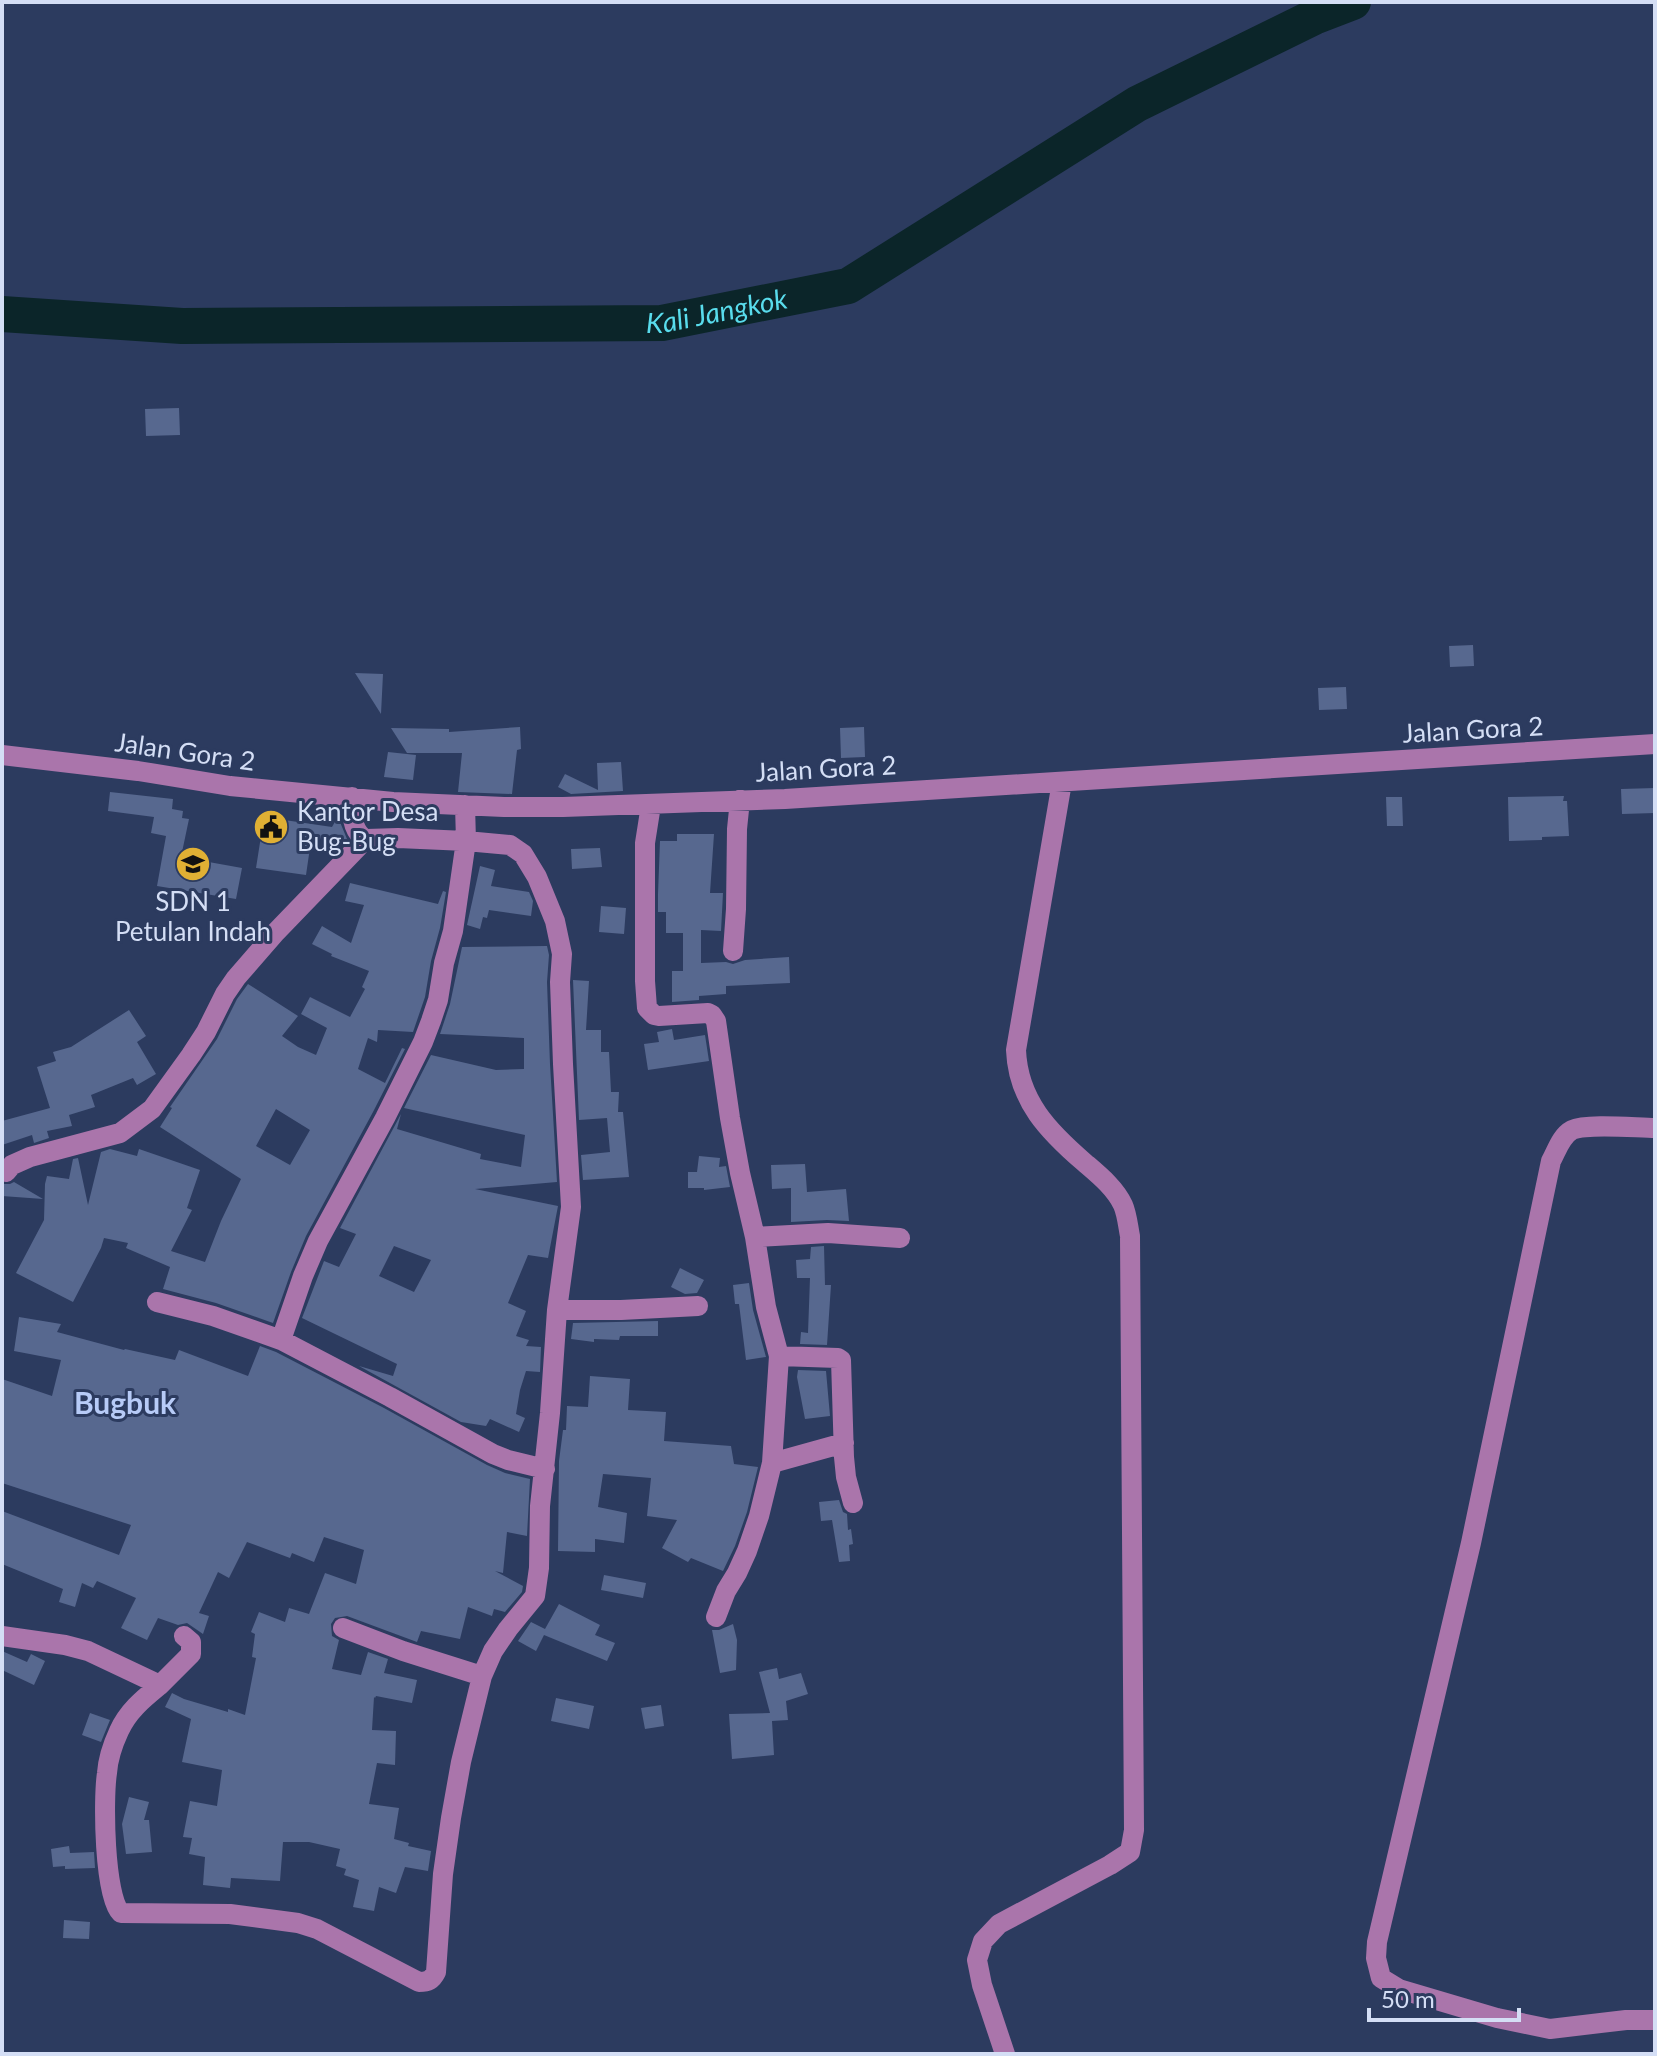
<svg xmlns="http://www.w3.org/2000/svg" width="1657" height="2056" viewBox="0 0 1657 2056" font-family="Lato,sans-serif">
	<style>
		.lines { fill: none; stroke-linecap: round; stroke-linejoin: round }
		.river { stroke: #0b2529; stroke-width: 36 }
		.building { fill: #57688f; fill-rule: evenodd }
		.minor { stroke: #aa75ab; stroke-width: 20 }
		.labels { text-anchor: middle; stroke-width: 6; stroke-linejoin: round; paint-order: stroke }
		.street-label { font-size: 26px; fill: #d4def5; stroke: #2c3b5f }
		.poi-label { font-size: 26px; fill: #d4def5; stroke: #2c3b5f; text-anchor: start }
		.water-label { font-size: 28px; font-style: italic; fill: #59dcec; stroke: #2c3b5f }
		.quarter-label { font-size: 30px; font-weight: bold; fill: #b7cbf7; stroke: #2c3b5f }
	</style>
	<rect width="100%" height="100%" fill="#2c3b5f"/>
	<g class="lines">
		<path class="river" id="s1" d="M2,314l180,12 480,-3 186,-37 289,-182 177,-87 39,-15"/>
	</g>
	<path class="building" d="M179,408l1,27 -34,1 -1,-27z
		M1473,645l1,21 -24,1 -1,-21z
		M355,673l28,1 -2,40z
		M1346,687l1,22 -28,1 -1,-22z
		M520,727l1,22 -4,1 -5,44 -54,-2 4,-39h-55l-16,-25 58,1v3z
		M864,727l1,30 -24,1 -1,-30z
		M388,752l28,3 -3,25 -29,-3z
		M621,762l2,29 -52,3 -13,-7 7,-13 33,16 -1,-27z
		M1655,788v25l-33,1 -1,-25z
		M110,792l63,7 -1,10 11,2 -1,7 7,1 -8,38 61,11 -6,31 -79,-13 9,-50 -15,-3 3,-16 -46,-6z
		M1564,796l-1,5h4l2,35 -27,1v3l-33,1 -1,-44z
		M1386,797h16l1,29h-16z
		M264,817l68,10 4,-7 4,2 7,17 -8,9 -27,-14 -6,41 -50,-7z
		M677,834h37l-4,59h13l-2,38 -20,-1v33l25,-1 7,2 12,-4 44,-3 1,26 -64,3v8l-27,2v4l-27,2v-31h11v-38h-17v-21h-8v-18l2,-53h17z
		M600,848l2,19 -30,2 -1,-20z
		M480,866l15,4 -4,16 38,6 4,9 -2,15 -42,-6 -2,8 -4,-1 -3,12 -13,-4z
		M350,883l88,21 5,-13 3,1 -6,36 -9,33 -6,36 -12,35 -35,-2 -1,12 -9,-4 -10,31 27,14 17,-35 3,1 -32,63 -67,124 -15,36 -18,51 -57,-20 -53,-14 7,-22 -44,-19 2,-5 -24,-5 -3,10 -28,54 -57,-29 28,-53 1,-36 2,-8 22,3 4,-20 5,-1 10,47 13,-53 9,-3 27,7 2,-7 61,21 -13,38 5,2 -21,41 34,11 16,-41 20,-42 -81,-52 12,-19 -2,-1 47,-68 20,-40 11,-15 50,32 -16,20 16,11 18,8 11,-27 -26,-14 9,-17 40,20 15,-28 -3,-2 7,-16 -38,-15 1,-2 -20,-10 10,-18 29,17 13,-38 -19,-4zM276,1109l34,21 -20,35 -34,-19z
		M601,906l25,2 -2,26 -25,-2z
		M547,946l2,9 -2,27 3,82 7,118 -82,7 83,17 -10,52 -20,-3 -20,48 18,8 -10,25 13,4 -3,6 15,1 -1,25 -14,-1 -6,19 -4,24 9,4 -6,14 -29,-13 -4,7 -25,-4 -102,-56 34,10 4,-12 -95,-46 22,-57 15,6 17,-33 -16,-6 61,-114 -4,15 84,25 -1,5 41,8 4,-32 -121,-27 27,-53 65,15 28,-1v-31l-84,-4 10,-30 12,-57zM394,1246l37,14 -17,32 -35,-16z
		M573,980l16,1 -3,49h15v22h8l2,40h8l-1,20h5l6,65 -46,3 -2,-25 29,-3 -3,-34 -28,2z
		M129,1010l17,26 -9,6 19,32 -19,11 -4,-7 -42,17 4,12 -26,8 3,11 -25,5 2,7 -15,5 -2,-8 -30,10v-24l48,-13 -13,-41 19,-6 -3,-9 18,-5z
		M672,1029l2,11 31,-5 4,26 -61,9 -4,-26 15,-2 -2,-10z
		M699,1156l21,2 -1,9 7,-1 4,21 -26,3v-2h-16v-16h9z
		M805,1164l2,28 39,-3 3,32 -22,-1 -36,2v-34l-19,1 -1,-24z
		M14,1182l29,17 -41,-3v-12h8z
		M824,1246l1,39h6l-4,60 -27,-1 1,-12 7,1 2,-55h-13l-1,-18 14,-1 1,-12z
		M680,1268l24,12 -7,13 -12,1 -14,-7z
		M749,1283l4,27 13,47 -20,3 -7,-56h-4l-2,-19z
		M19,1317l42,7 -4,8 67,18 1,-1 50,11 4,-10 69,26 12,-30 16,6 108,56 103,57 18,8 25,6 -3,57 -20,-4 -4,41 -8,-2 28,15 -1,6 -17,20 -11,-3 -2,7 -24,-9 -8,32 -39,-8 -4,11 -70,-26 -12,2 -4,6 1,12 7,4 -7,29 29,6 7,-23 20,7 -4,14 33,7 -5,23 -36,-7 -1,2 -1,-1 -2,33 24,1 -1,34 -18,-2 -8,41 30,4 -5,31 15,4 -1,3 23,5 -3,20 -23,-4 -9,26 -17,-6 -5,24 -21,-4 6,-27 -15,-5 2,-6 -10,-3 4,-17 -31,-7h-26l-3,39 -49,-3 -1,10 -27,-3 2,-28 -16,-3 3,-16 -9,-1 7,-36 27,5 5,-36 -40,-8 9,-43 -26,-12 7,-14 12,6 44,13v-3l17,6 11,-57 -4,-1 3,-23 -4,-2 8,-20 26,10 4,-14 20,6 16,-41 31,11 8,-34 -40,-13 -10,25 -22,-9 -2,5 -43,-16 -18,36 -11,-6 -19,41 10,3 -6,18 -16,-11 -9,2 -20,-7 -11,22 -26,-12 15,-30 -39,-17 -4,7 -11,-5 -7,24 -16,-5 4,-13 -61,-25v-53l117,44 12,-30 -129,-42v-104l50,17 9,-36 -47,-9z
		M658,1321v15h-38l-1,4 -25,-1v3l-23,-3 2,-16z
		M798,1370l28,1 4,45 -25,3 -8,-42z
		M590,1376l40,3 -2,31 38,2 -2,29 67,5 3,18 24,3 -11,45 -12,34 -12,25 -32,-13 -3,4 -26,-14 15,-28 -30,-4 4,-38 -48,-4 -5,33 29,6 -3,30 -29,-4v13l-37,-1 1,-90 4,-31h3l1,-24 21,1z
		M839,1500l4,12 4,2 1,16 3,-1 2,15 -4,1 1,16 -11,1 -7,-42 -11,1 -2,-19z
		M604,1575l42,8 -3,15 -42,-8z
		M559,1604l41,21 -5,10 20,8 -8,18 -63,-26 -8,16 -18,-10 13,-19 14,7z
		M733,1624l4,16 -1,30 -16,3 -8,-43h7z
		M2,1651l25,11 4,-8 14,7 -11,24 -32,-15z
		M777,1668l2,11 22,-6 7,21 -22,7 2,19 -16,1 2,34 -42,4 -3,-45 41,-1 -11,-41z
		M556,1698l38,8 -5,23 -38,-8z
		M661,1705l3,21 -19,3 -4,-21z
		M90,1713l20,7 -9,22 -19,-7z
		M129,1797l20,5 -5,18h5l3,32 -26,2 -4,-30z
		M69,1846l1,7 24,-1 1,16 -30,1v-3l-12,1 -2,-18z
		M64,1920l26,2 -1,17 -26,-1z"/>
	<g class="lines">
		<path class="minor" d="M2,755l136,16 92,15 163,16 111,5h59l222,-8 870,-55
			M651,805l-6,38v138l2,27 7,7 5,1 49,-3 4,2 4,6 14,97 10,55 15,64 11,70 13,49 -7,107 -13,53 -12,35 -10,22 -11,18 -10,26
			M362,837l5,2 31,-1 68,3 -1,-36
			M733,951l3,-42 1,-80 3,-29
			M1655,1128c-18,0 -68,-5 -83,2 -11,6 -15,20 -21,31l-80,382 -94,399 -1,16 5,20 18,11 98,29 53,11 76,-9h29
			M2,1169l4,3 6,-7 18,-8 90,-24 32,-24 39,-54 15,-23 19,-38 11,-16 40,-46 82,-85 4,-10c-11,-10 -10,-26 -10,-40
			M755,1237l73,-4 72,5
			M157,1302l56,14 68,24 109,57 103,57 15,6 37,9
			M557,1310h64l77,-4
			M779,1356l59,2 3,2 3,97 2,20 7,26
			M772,1463l72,-20
			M343,1628l60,23 79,25
			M2,1636l63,9 23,6 72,34c-17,14 -32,26 -41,46 -6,13 -11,27 -12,42 -4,25 -3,124 14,140l109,1 68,9 19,6 102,53c9,0 13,-2 17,-10l7,-98 8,-56 10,-56 21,-86 11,-25 15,-22 27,-33 4,-28 1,-62 10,-93 7,-103 14,-103 -8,-143 -3,-82 2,-28 -7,-33 -18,-44 -14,-23 -13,-9 -44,-4 -13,90 -9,32 -6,37 -7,21 -8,21 -38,76 -67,123 -15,35 -22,64
			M160,1685l31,-31v-12l-7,-6
			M1005,2054l-23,-69 -5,-25 6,-19 16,-17 111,-59 20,-13 4,-22 -4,-594c-2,-10 -3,-22 -7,-31 -8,-17 -24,-30 -38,-42 -36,-31 -67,-62 -69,-113l46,-268"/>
	</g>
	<defs>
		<g id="civic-disc" transform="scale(1.8)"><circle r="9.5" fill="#e0b034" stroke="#2c3b5f"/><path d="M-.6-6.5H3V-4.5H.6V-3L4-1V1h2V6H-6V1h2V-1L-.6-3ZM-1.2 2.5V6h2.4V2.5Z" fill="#111"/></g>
		<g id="school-disc" transform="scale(1.8)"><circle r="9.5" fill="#e0b034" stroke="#2c3b5f"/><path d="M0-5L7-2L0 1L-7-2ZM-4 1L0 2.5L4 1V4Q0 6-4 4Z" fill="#111"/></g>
	</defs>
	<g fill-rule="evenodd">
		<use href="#civic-disc" x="271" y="827"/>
		<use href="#school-disc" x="193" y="864"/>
	</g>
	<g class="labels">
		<g class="street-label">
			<text transform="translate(1473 730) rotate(-3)" y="9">Jalan Gora 2</text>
			<text transform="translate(185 752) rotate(8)" y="9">Jalan Gora 2</text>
			<text transform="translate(826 769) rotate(-3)" y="9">Jalan Gora 2</text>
		</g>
		<g class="poi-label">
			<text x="297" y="821">Kantor Desa<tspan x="297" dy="30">Bug-Bug</tspan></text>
			<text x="193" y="911" text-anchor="middle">SDN 1<tspan x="193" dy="30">Petulan Indah</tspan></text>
		</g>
		<g class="water-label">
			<text dy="10" stroke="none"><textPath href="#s1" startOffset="716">Kali Jangkok</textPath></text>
		</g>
		<g class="quarter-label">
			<text x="125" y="1414">Bugbuk</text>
		</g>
	</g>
	<rect width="1657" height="2056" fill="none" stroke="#d4def5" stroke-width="8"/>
	<path d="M1369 2008v12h150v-12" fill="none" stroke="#d4def5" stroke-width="4"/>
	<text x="1381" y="2008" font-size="24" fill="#d4def5" stroke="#2c3b5f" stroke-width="6" paint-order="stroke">50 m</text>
</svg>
